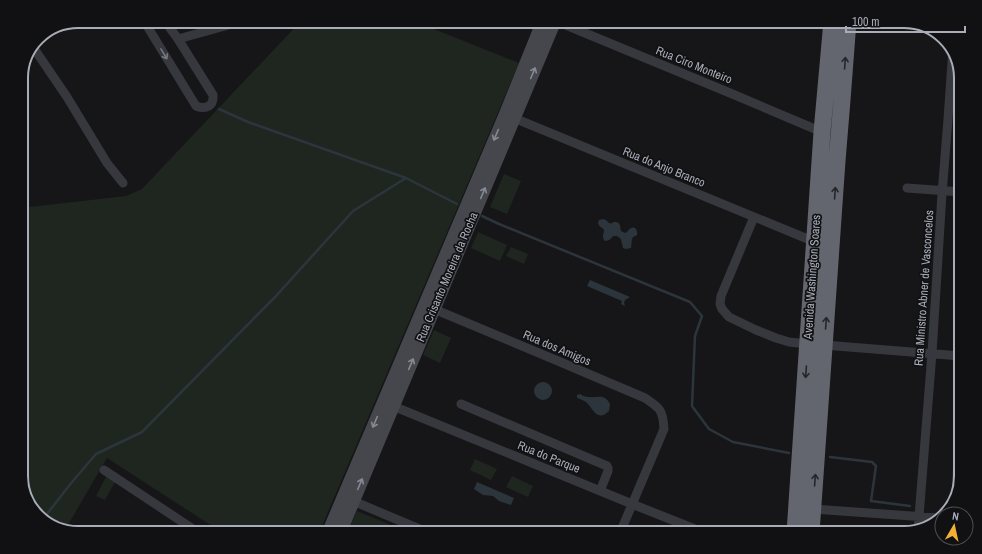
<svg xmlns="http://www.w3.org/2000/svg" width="982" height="554" viewBox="0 0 982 554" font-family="'Archivo Narrow',sans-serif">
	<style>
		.green { fill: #1e261f }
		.water { fill: #2c353c }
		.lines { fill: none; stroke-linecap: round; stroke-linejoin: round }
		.stream { stroke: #2c353c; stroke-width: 2.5 }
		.street { stroke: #37383d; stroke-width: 9 }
		.secondary { stroke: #45474d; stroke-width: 13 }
		.highway { stroke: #63666e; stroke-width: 17 }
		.oneway { stroke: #757881 }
		.oneway2 { stroke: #26262a }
		.oneway3 { stroke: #858993 }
		.labels { text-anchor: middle; stroke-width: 3.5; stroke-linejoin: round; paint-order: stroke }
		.street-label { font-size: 12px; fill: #a8adb8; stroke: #111113 }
		.rim { fill: none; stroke: #a8adb8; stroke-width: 2 }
	</style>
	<rect width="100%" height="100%" fill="#161618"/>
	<path class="green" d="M301,21h113l105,42 -200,470h-96l-116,-75 -42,72 -15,-4 -21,-21 -8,-25v-272l105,-12 16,-7z
		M504,174l17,7 -14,33 -17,-7z
		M478,232l29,13 -7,16 -29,-13z
		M511,247l17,7 -4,10 -18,-8z
		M434,330l17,8 -11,25 -17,-8z
		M475,459l22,10 -6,11 -21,-10z
		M512,476l21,10 -5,11 -22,-10z
		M106,477l9,5 -10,18 -9,-4z
		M357,511l53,22h-63z"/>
	<path class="water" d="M603,219l3,1 3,3c2,1 3,0 5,-1 7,-1 6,5 7,9l4,2 2,-1c3,-5 9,-7 10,0 1,4 -1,3 -4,5 -2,3 -1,7 -2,11l-5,1 -3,-1 -2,-9 -4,-3h-4c-3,5 -10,8 -10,0 0,-2 1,-4 1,-6 -2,-3 -5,-3 -6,-7l1,-3z
		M590,280l40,17 -5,3 -1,3 1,3 -4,-2 1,-3 -35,-15z
		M534 391a9 9 0 1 1 18 0a9 9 0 1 1-18 0Z
		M580,394c3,2 5,3 9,3 10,1 15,-4 21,7l-1,7c-12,12 -16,-3 -23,-9 -3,-2 -6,-3 -9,-4v-3z
		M477,482l37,16 -3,7 -12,-4 -6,-5 -10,-1 -9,-6z"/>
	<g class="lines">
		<path class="stream" d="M219,109l29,13 158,56
			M482,216l17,8 191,78 12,14 -7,20 -3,70 17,23 24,13 56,11
			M830,457l42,5 4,4 -5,35 39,5
			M43,519l29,-37 24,-28 46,-22 134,-136 77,-85 53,-33 51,26
			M926,523l3,3"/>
		<path class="street" d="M144,21l52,85c10,4 18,0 17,-11l-35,-56 -13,-18
			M556,21l174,72 92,39
			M178,39l65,-18
			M33,47l34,50 40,66 16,20
			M509,116l306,126
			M907,188l54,4
			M754,217l-33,79 -1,8 2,5 7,8 27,13 20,8 13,4 18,2
			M429,307l129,54 87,37c15,10 18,12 19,31l-44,104
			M824,345l137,11
			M388,404l244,100 73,29
			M461,404l146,62 1,2v3l-8,20
			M104,470l95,63
			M956,494l5,-89
			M353,501l76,32
			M813,509l127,9
			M918,529l14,-176 10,-159 6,-75 5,-71"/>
		<path class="secondary" d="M887,21l23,2
			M328,533l177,-418 38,-94
			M340,533l215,-512"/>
		<path class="highway" d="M795,533l27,-401 10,-111
			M811,533l26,-372 5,-61 6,-79"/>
	</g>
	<defs><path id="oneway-shaft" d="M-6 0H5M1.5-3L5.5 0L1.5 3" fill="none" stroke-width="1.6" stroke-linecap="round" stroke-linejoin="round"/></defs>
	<use class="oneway" href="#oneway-shaft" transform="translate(164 54) rotate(59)"/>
	<g class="oneway2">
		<use href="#oneway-shaft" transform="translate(845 63) rotate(-86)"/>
		<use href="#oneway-shaft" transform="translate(835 193) rotate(-86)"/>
		<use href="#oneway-shaft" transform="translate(826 323) rotate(-86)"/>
		<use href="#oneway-shaft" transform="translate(806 372) rotate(94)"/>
		<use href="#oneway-shaft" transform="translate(815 480) rotate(-86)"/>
	</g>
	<g class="oneway3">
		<use href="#oneway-shaft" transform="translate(533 73) rotate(-67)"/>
		<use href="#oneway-shaft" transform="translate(496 135) rotate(113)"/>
		<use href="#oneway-shaft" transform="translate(483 193) rotate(-67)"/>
		<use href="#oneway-shaft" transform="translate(411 364) rotate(-67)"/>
		<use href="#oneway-shaft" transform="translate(375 422) rotate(113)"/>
		<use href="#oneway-shaft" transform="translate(360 484) rotate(-67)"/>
	</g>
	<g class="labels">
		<g class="street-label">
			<text transform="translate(694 65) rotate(22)" y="4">Rua Ciro Monteiro</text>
			<text transform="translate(664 167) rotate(22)" y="4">Rua do Anjo Branco</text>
			<text transform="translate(447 277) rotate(-67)" y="4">Rua Crisanto Moreira da Rocha</text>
			<text transform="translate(812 277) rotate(-86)" y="4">Avenida Washington Soares</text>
			<text transform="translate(924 288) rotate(-86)" y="4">Rua Ministro Abner de Vasconcelos</text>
			<text transform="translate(557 348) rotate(23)" y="4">Rua dos Amigos</text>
			<text transform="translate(549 457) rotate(22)" y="4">Rua do Parque</text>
		</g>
	</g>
	<path d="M0 0H982V554H0ZM78 28H904A50 50 0 0 1 954 78V476A50 50 0 0 1 904 526H78A50 50 0 0 1 28 476V78A50 50 0 0 1 78 28Z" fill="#111113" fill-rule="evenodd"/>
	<path class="rim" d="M78 28H904A50 50 0 0 1 954 78V476A50 50 0 0 1 904 526H78A50 50 0 0 1 28 476V78A50 50 0 0 1 78 28Z"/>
	<g transform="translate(954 526) rotate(9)"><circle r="19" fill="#111113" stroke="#4d4f55"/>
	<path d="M0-3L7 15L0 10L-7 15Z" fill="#f2b134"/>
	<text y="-6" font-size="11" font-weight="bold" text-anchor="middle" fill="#a8adb8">N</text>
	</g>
	<path d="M846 26v6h119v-6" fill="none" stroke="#a8adb8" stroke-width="2"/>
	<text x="852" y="26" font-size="12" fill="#a8adb8" stroke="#111113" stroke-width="3" paint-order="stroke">100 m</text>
</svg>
